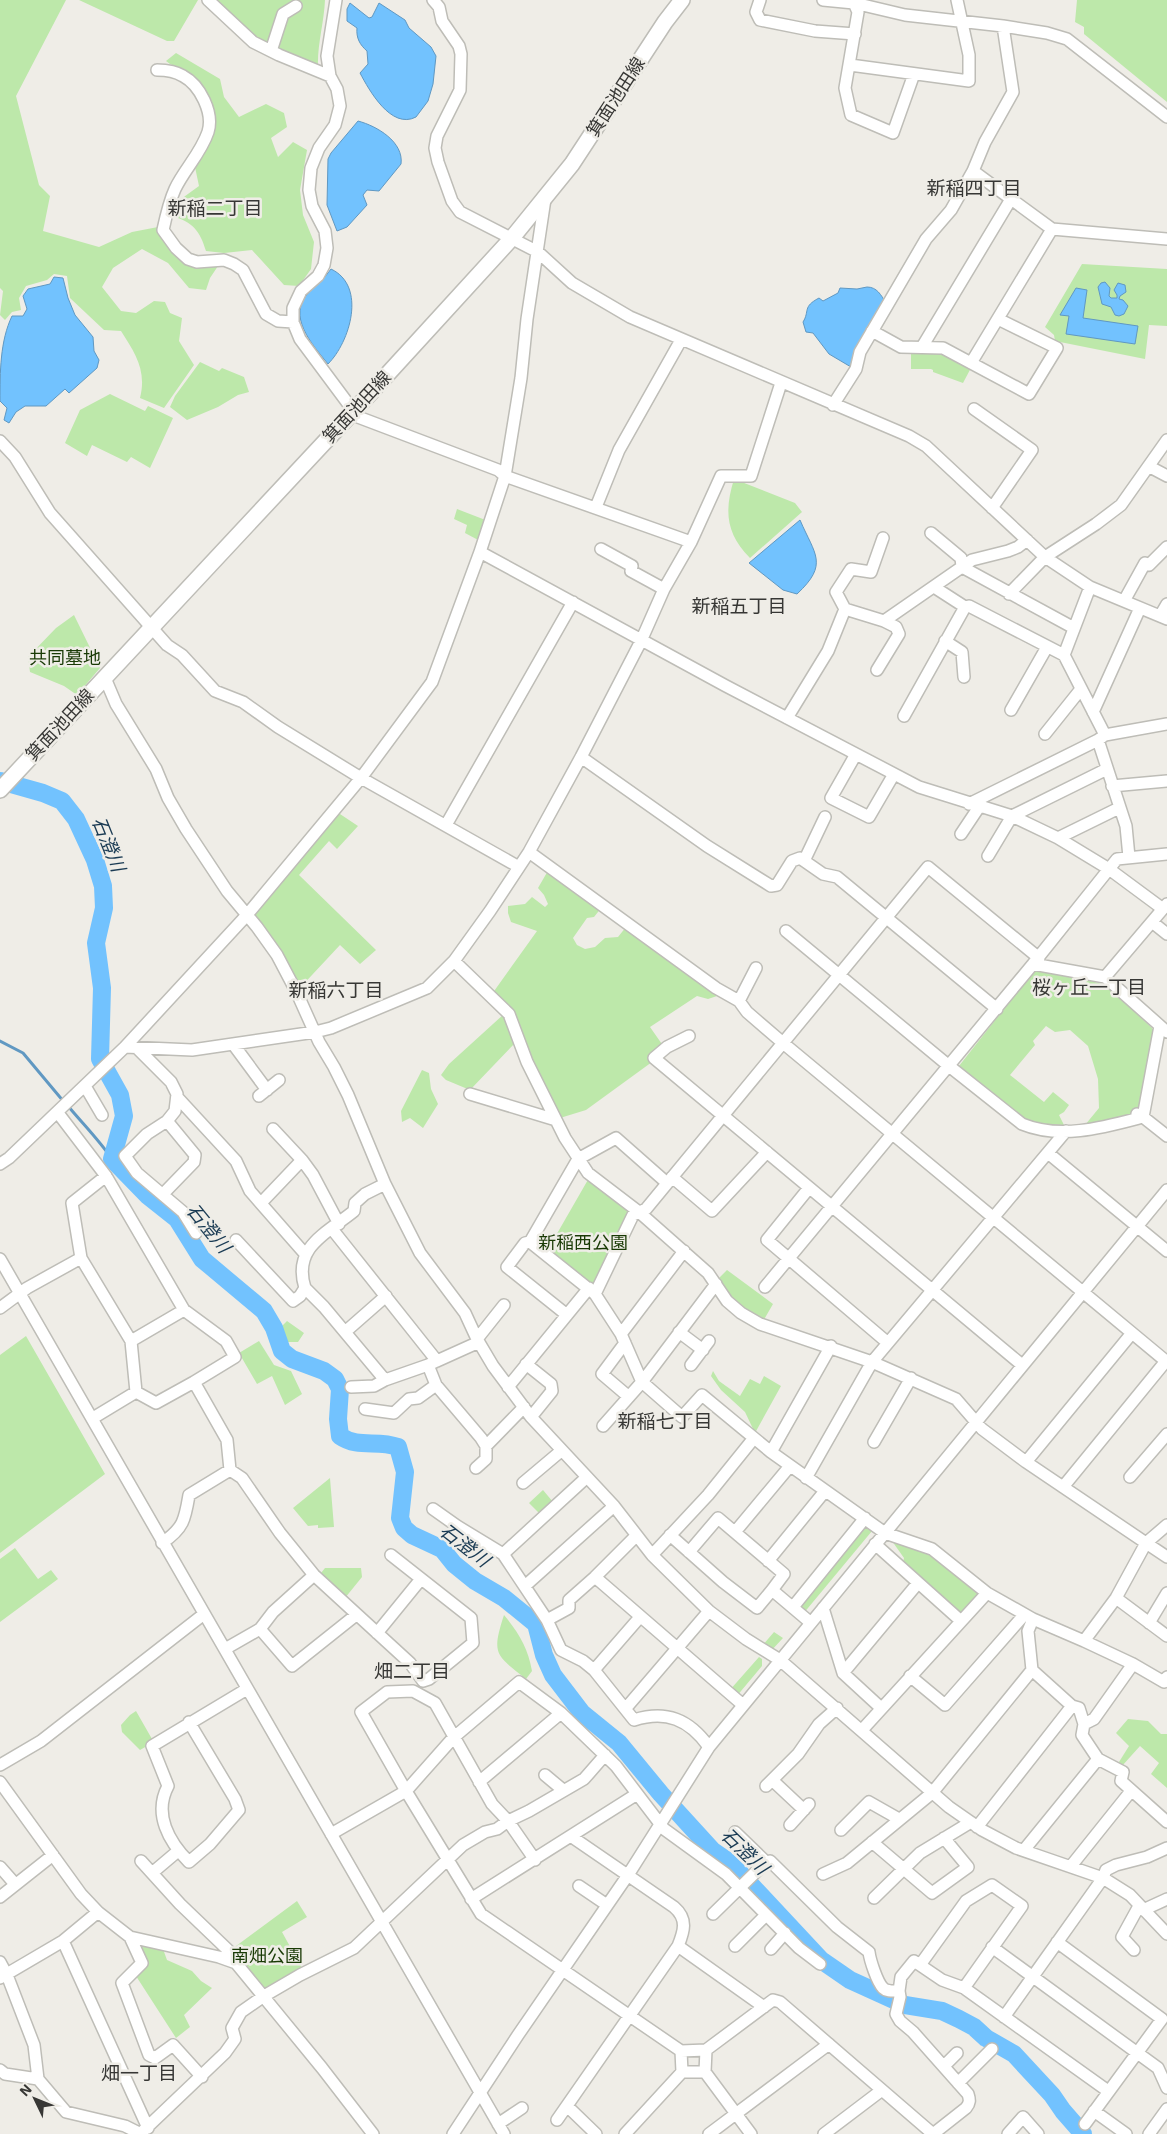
<svg xmlns="http://www.w3.org/2000/svg" width="1167" height="2134" viewBox="0 0 1167 2134" font-family="'Exo 2','Noto Sans JP',sans-serif">
	<style>
		.green { fill: #bde8aa }
		.water { fill: #72c2fe; stroke: #6098c2 }
		.lines { fill: none; stroke-linecap: round; stroke-linejoin: round }
		.stream { stroke: #6098c2; stroke-width: 3 }
		.river { stroke: #72c2fe; stroke-width: 18 }
		.minor-casing { stroke: #bebdb7; stroke-width: 14 }
		.major-casing { stroke: #bebdb7; stroke-width: 18 }
		.minor { stroke: #fff; stroke-width: 11 }
		.major { stroke: #fff; stroke-width: 15 }
		.labels { text-anchor: middle; stroke-width: 5; stroke-linejoin: round; paint-order: stroke }
		.street-label { font-size: 18px; fill: #373735; stroke: #efede7 }
		.park-label { font-size: 18px; fill: #193a05; stroke: #efede7 }
		.neighbourhood-label { font-size: 19px; fill: #373735; stroke: #efede7 }
		.water-label { font-size: 19px; font-style: italic; fill: #193a53; stroke: #efede7 }
	</style>
	<rect width="100%" height="100%" fill="#efede7"/>
	<path class="green" d="M0,0h66l-50,96 23,89 11,11 -7,35 56,16 33,-15 26,-5 16,23 44,16 -8,12 -4,12 -17,-2 -21,-25 -26,-14 -29,19 -11,19 19,24 15,2 18,-12 11,1 5,11 12,5 -3,23 15,24 -30,43 -24,-10c7,-28 -5,-45 -19,-67l-17,-1 -34,-32 -3,-22 -13,-2 -7,6 -21,6 -7,12 2,12 -9,2 -7,8 -5,-5 3,-24 -3,-3z
		M79,0h119l-24,41h-7z
		M214,0h111c-1,23 -8,45 -7,68l-62,-30z
		M1077,0h90v102l-83,-68v-7l-9,-5z
		M176,53l44,26 4,18 15,20 27,-13 18,9 3,14 -16,11 7,19 15,-15 14,8 -7,40 3,25 11,27 -3,27 -12,17 -15,-1 -32,-35 -28,3 -18,-2c-6,-20 -13,-29 -34,-35l9,-17 18,-13 -4,-19 16,-30v-27l-25,-39 -16,-7 -4,-3z
		M1082,264l85,5v57l-18,-1 -4,34 -90,-18 -1,-6 -9,-8z
		M942,350l30,16 -9,17 -30,-11v-2l-2,-1h-20v-16z
		M200,362l19,9 3,-3 22,9 5,15 -11,3 -20,12 -31,13 -17,-13 5,-11z
		M110,394l35,17 3,-5 25,12 -23,50 -19,-11 -4,5 -35,-17 -5,11 -22,-13 15,-33z
		M734,479l61,24 7,9 -52,46c-24,-25 -26,-46 -16,-79z
		M457,509l31,12 -8,20 -15,-8 2,-8 -13,-6z
		M74,615l26,53 -23,27 -13,-9 -34,-14 -2,-15 28,-29z
		M337,812l21,14 -21,23 -8,-8 -30,34 77,75 -16,14 -20,-19 -42,45 -48,-73z
		M549,869l53,38 -8,10 -7,1 -14,20 4,7 8,4 10,-2 10,-9 13,-1 8,-10 94,68 -12,4 -11,-3 -47,31 14,20 -12,15 -66,48 -26,8 -68,-124 45,-63 -26,-9 -3,-9v-7l17,-2 7,-7 13,10 3,-3 -4,-9 -6,-7z
		M1037,967l69,18 47,44 -14,81 -6,6 -48,9 14,-17 -1,-29 -10,-33 -18,-16 -15,2 -9,-6 -13,15 2,4 -25,30 34,27 9,-10 16,13 -5,7 -5,3 5,10 -32,-1 -73,-58z
		M504,1014l12,28 -46,48 -24,-10 -5,-5 8,-11z
		M422,1070l7,3 2,16 7,15 -15,24 -13,-10 -8,4 -1,-11z
		M589,1178l43,32 -38,76 -3,1 -44,-36z
		M727,1270l46,34 -11,19 -18,-10 -28,-32z
		M287,1321l17,12 -6,9h-14l-6,-12z
		M26,1336l79,138 -105,79v-198z
		M259,1341l15,24 17,6 11,23 -17,11 -13,-29 -15,8 -18,-31z
		M713,1371l6,10 21,15 10,-17 10,5 4,-8 17,10 -26,47 -10,-21 -24,-22 -10,-14z
		M330,1478l4,49 -16,1v-3l-10,1 -15,-18z
		M543,1490l10,12 -13,12 -11,-11z
		M864,1524l8,7 -69,83 -9,-7z
		M892,1541l43,16 46,39 -21,21 -58,-51 2,-8z
		M15,1548l23,31 13,-9 7,9 -58,43v-63z
		M325,1568h36l1,9 -17,21 -24,-25z
		M504,1615c15,18 24,33 28,56l-6,8c-30,-24 -35,-24 -22,-64z
		M774,1632l9,6 -13,14 -8,-6z
		M759,1657l3,2v7l-26,31 -7,-6z
		M136,1711l16,28 -6,4 1,3 -7,4 -18,-18 -1,-7 9,-10z
		M1128,1719l20,2 13,13h6v54l-16,-14 8,-11 -19,-17 -18,20 -3,-4 10,-16 -13,-13z
		M297,1901l10,16 -25,15 21,38 -36,19 -6,-2 -29,-38z
		M140,1945l23,4 4,11 25,11 9,10 11,7 -28,27 6,12 -14,11 -40,-62 12,-12 -10,-15z"/>
	<path class="water" d="M350,3l19,15 3,-1 7,-14 26,17 4,8 22,19 5,9 -3,28 -5,17 -12,16c-25,13 -47,-27 -56,-44l8,-9 -1,-13c-7,-6 -11,-13 -10,-23l-10,-7v-12z
		M358,121c19,5 46,21 43,43l-22,27 -12,-1 -4,5 4,10 -20,22 -10,4 -10,-26 1,-46 3,-6z
		M331,269c36,17 19,73 -3,95 -16,-20 -42,-48 -19,-72 8,-8 16,-14 22,-23z
		M54,277l9,1 5,20 7,17 18,22 1,14 5,9 -2,8 -28,25 -4,-4 -19,17h-21l-9,6 -7,11 -5,-3 3,-12 -7,-7c0,-29 0,-60 12,-85h11l4,-7 -4,-13 5,-7 22,-5z
		M1105,282l5,6 -1,8 2,2h6v-3l-3,-5 4,-7 7,2 1,7 -6,4 -1,3 4,1 5,6 -4,8 -5,2 -4,-1 -4,-8 -9,-3 -4,-17 3,-4z
		M867,287c10,0 14,8 19,16l-35,64 -22,-13 -16,-21 -7,-1 -3,-10c7,-11 -1,-15 16,-24l4,3 15,-8 2,-5 17,1z
		M1076,288l11,2 -4,28 55,8 -3,18 -69,-10 3,-18 -9,-1z
		M800,520c15,35 29,44 -3,74l-14,-4 -34,-27z"/>
	<g class="lines">
		<path class="stream" d="M0,1041l23,12 41,49
			M68,1106c15,18 31,34 44,53"/>
		<path class="river" d="M0,781l43,12 19,8 14,18 19,41 8,26 1,22 -8,35 6,45 -2,71 20,36 4,21 -12,43 36,37 29,23 25,40 62,52 10,17 8,23 10,8 32,12 11,8 5,10 -2,30 2,17c19,13 37,3 58,11l7,25 -5,46 4,10 8,7 30,14 12,15 21,17 29,17 32,26 8,31 9,20 29,38 37,30 42,51 52,57 13,9 13,12 82,88 29,20 55,25 37,6 17,8 15,8 12,11 28,16 38,41 11,16 20,23"/>
		<g class="minor-casing">
			<path id="minor" d="M208,0l45,42 26,13 51,21
				M336,0l-9,56 3,20 7,13 3,17 -5,19 -16,23 -8,20 -2,22 3,16 13,25 2,17 -3,17 -6,11 -17,15 -8,17v14l7,17 58,78 140,53 7,6 186,66
				M433,0l6,7 3,14 17,25 2,8 -1,36 -23,46 -2,12 3,14 14,39 8,11 78,40 34,31 58,34 279,119 17,10 119,111 45,30 77,32
				M760,0l-4,12 4,8 55,11 40,3
				M823,0l31,3 51,12 98,11 44,7 20,6 100,78
				M856,0l-2,3 4,9 -13,76 6,27 42,18 21,-59
				M271,51l12,-37 13,-8
				M850,65l119,16v-26l-12,-55
				M157,70c9,0 18,1 26,6 17,9 31,37 25,56 -7,21 -24,38 -33,57 -6,13 -9,27 -12,41l13,18 12,11 9,3 27,-2 10,4 9,6 23,44 12,7 15,1
				M973,171l79,58 115,10
				M872,331l29,16 42,1 86,46 28,-46 -59,-29
				M922,347l89,-148
				M971,363l81,-134
				M833,405l23,-36 4,-17 66,-113 25,-29 22,-39 12,-29 28,-50 -10,-66
				M974,409l58,41 -40,58
				M0,441l15,16 35,56 117,132 15,10 33,36 28,11 35,25 83,51 158,89
				M1150,467l17,9
				M596,507l23,-57 62,-110
				M931,533l30,25 1,9 112,61
				M601,549l31,17 -1,5 33,18
				M480,552l246,134 193,101 93,29 46,22 51,31 54,40
				M934,587l31,20 4,-1 95,49
				M1090,587l-26,68 41,80
				M1009,594l36,-37 51,-33 25,-19 46,-65
				M1124,601l21,-38 4,2 18,-18
				M845,609l39,12 12,6 3,7 -22,36
				M1160,616l7,-12
				M884,621l88,-61 36,-9 10,-4 9,-7
				M945,641l17,11 2,25
				M105,678l11,26 40,65 12,29 18,31 41,62 30,36 20,28 20,38 22,49 15,25 14,28 37,89 35,69 45,60 12,26 16,27 38,51 83,89 38,49 57,56 37,28 34,21 169,147 33,23 34,18 87,30 27,17 37,39
				M1011,710l36,-63
				M1093,712l47,-104
				M904,716l61,-109
				M787,718l41,-67 17,-42 -9,-17 15,-23 20,3 12,-34
				M1045,734l36,-45
				M1098,740l28,86 3,31
				M856,754l-25,44 38,19 25,-43
				M581,757l126,89 64,40 6,-1 15,-24 8,-3 23,16 14,3 160,132
				M1112,786l55,-5
				M969,804l129,-64 7,-5 62,-11
				M446,825l127,-223
				M961,834l18,-27
				M1058,838l61,-30
				M529,852l187,136 23,13 8,11 36,31 384,319
				M988,856l24,-40 95,-47
				M804,861l21,-44
				M1152,922l15,12
				M786,931l163,135 73,58c39,16 83,3 121,-7l24,19
				M454,961l55,53 18,48 38,76 23,35 51,39 69,61 19,28 14,12 19,11 112,38 84,37 26,30 44,33 120,81 21,-18
				M1033,964l72,13 62,55
				M1105,977l62,-73
				M739,1001l17,-33
				M689,1036l-22,11 -13,11 368,307
				M233,1044l34,46
				M125,1047l67,3 123,-18 16,-4 96,-40 27,-27 36,-50 39,-59 52,-95 60,-116 23,-52 27,-47 30,-66h30l30,-93
				M138,1049l33,33 6,12 -2,17 -8,10 -20,13 -22,22 12,17 46,39 13,21
				M85,1086l17,29
				M470,1094l86,26
				M259,1096l20,-16
				M177,1097l59,64 14,30 56,64
				M58,1113l48,63 78,134 42,31 9,16 -41,25 33,58 3,30 -41,25c-4,24 -5,33 -27,48
				M1137,1114l6,3 17,-91
				M273,1129l29,31 11,15 26,49
				M1048,1153l119,98
				M0,1164l9,-6 116,-111 121,-131 115,-138 71,-96 48,-130 25,-76 16,-98 6,-59 18,-120
				M106,1176l-34,27 9,55 50,83 5,51
				M672,1177l40,34 55,-59
				M809,1188l-42,52 121,103
				M163,1194l31,-32 1,-7 -28,-34
				M261,1203l41,-43
				M332,1229l105,132
				M236,1240l57,61 7,-5 5,-8c-13,-41 22,-55 49,-77l1,-8 10,-9 20,-10
				M530,1242l48,-83 38,-21 51,45
				M0,1259l504,875
				M765,1287l268,-323 84,-105 50,-5
				M305,1288l19,19 61,73 43,-15 51,-23
				M595,1294l38,-79 13,-6 282,-342 111,91
				M0,1308l27,-20 54,-30
				M567,1315l-60,-48 18,-24 5,-1 65,52 26,40 21,48 40,35 20,-22 69,57 114,81 47,16 55,44 46,26 51,22 32,-43 30,-55 21,14
				M345,1332l41,-36
				M679,1332l24,18
				M621,1334l63,-83
				M477,1339l27,-34
				M131,1341l53,-31
				M625,1343l-23,31 27,23
				M526,1364l25,20 1,7 -21,26
				M428,1365l8,20 45,53 5,8v13l-10,9
				M691,1365l18,-24
				M351,1387l23,-1 11,-6
				M508,1387l81,-99
				M365,1409l29,4 15,-14 9,-1 18,-13
				M93,1418l43,-26 20,11 38,-21
				M603,1426l39,-44 74,-98
				M874,1442l37,-64
				M486,1446l38,-39
				M771,1452l60,-106
				M1026,1462l106,-129
				M230,1470l12,8 38,55 34,42 96,88 13,18 6,-2 44,-36 -2,-25 -80,-63
				M587,1477l-84,77 44,66 22,-12v-8l26,-23 41,-41
				M1130,1477l37,-43
				M806,1478l66,-116 194,-231
				M523,1483l38,-32
				M1063,1487l103,-126
				M433,1509l24,17 46,28
				M735,1532l55,-66
				M670,1535l53,47 34,26 15,-18 39,33
				M875,1544l86,77
				M689,1552l29,-34 66,56 -12,16
				M652,1555l56,-60 46,-57
				M768,1561l57,-70
				M595,1577l148,128
				M526,1585l88,-79
				M1116,1598l51,38
				M793,1607l72,-89
				M823,1608l20,65 38,35
				M1033,1619l-5,12 4,39 40,36 7,2 5,16 -2,11 16,24 25,13 -2,9 46,41
				M547,1620l14,30 22,11 11,9 40,50c32,-10 55,-1 75,27
				M1149,1623l18,-30
				M260,1629l32,37 64,-51
				M377,1633l44,-54
				M1084,1641l49,23 31,18 3,-5
				M225,1649l35,-20 13,-17 41,-37
				M594,1670l46,-53
				M843,1673l75,-90
				M910,1676l35,29 79,-90
				M626,1708l83,-97
				M189,1722l46,77 4,11 -29,34 -21,18c-20,-20 -36,-48 -21,-76l-16,-40 95,-57
				M1084,1724l10,-5 39,-55
				M862,1730l125,-137
				M0,1765l41,-24 163,-127
				M545,1775l18,15
				M772,1780l32,30
				M0,1782l81,112 17,18 32,25 89,20 17,6 86,105 51,66
				M479,1782l82,-69
				M766,1786l32,-32 21,-30 18,-16
				M790,1825l19,-21
				M977,1827l95,-121
				M841,1830l28,-28 30,17
				M735,1832l31,30 4,-1 67,66 32,25c1,8 8,30 14,36 4,4 10,3 16,3
				M331,1834l75,-43 47,-53 66,-56 42,31 55,53 48,63 62,45 73,74 21,16
				M872,1842l60,51 36,-26 -24,-29
				M1024,1850l74,-91
				M535,1860l-27,-39 -16,-17 -57,-101 -22,-12 -26,1 -26,20 45,79 75,123 200,137
				M141,1861l39,43 49,47 7,12
				M1071,1866l60,-75
				M0,1867l15,17
				M152,1873l26,-22
				M823,1874l24,-11 85,-70 100,-123
				M579,1886l28,19
				M0,1897l53,-42
				M874,1898l46,-45 51,-31
				M471,1899l166,-105
				M1143,1910l24,-11
				M713,1914l53,-52
				M130,1937l12,26 -20,20 27,72 6,3 18,-13 29,32
				M63,1941l85,187
				M1057,1942l105,77 -77,105
				M678,1946l86,61
				M735,1946l31,-31
				M992,1947l166,121 9,20
				M771,1949l14,-16
				M1134,1950l-12,-13 17,-31
				M0,1962l7,13 27,70 4,34 28,33 59,14 16,8
				M920,1965l46,-64 26,-16 30,21 -58,82
				M0,1978l63,-37 35,-29
				M1004,2017l99,-139 3,-8 10,-5 31,-8 20,-9
				M706,2050l67,-50 7,2 153,132 33,-26c4,-5 4,-8 2,-14l-55,-62 -13,-11 -4,-7 4,-17 -1,-6 2,-14 13,-16 28,19 22,8 144,103
				M944,2066l13,-13
				M0,2070l5,4 33,5
				M705,2072l46,62
				M958,2083l34,-34
				M567,2106l29,28
				M1094,2111l32,23
				M557,2120l121,-174c6,-15 10,-27 -4,-39l-102,-70
				M498,2124l24,-16
				M140,2134l85,-81 10,-14 -3,-11 9,-16 23,-16 36,-21 54,-27 109,-103 22,-13 12,-3 11,-8 21,-10 55,-32 21,-24
				M453,2134l65,-99 110,-160 81,-128 458,-557
				M625,2134l57,-62 -1,-21 25,-1 -1,22h-23
				M709,2134l120,-90
				M824,2134l58,-44
				M1008,2134l15,-17 15,17
				M1149,2134l18,-25"/>
		</g>
		<g class="major-casing">
			<path id="major" d="M0,790l363,-389 149,-163 60,-74 93,-142 17,-22"/>
		</g>
		<use href="#minor" class="minor"/>
		<use href="#major" class="major"/>
	</g>
	<g class="labels">
		<g class="street-label">
			<text transform="translate(616 97) rotate(-57)" y="6">箕面池田線</text>
			<text transform="translate(357 407) rotate(-47)" y="6">箕面池田線</text>
			<text transform="translate(60 725) rotate(-47)" y="6">箕面池田線</text>
		</g>
		<g class="park-label">
			<text x="65" y="664">共同墓地</text>
			<text x="583" y="1249">新稲西公園</text>
			<text x="267" y="1962">南畑公園</text>
		</g>
		<g class="neighbourhood-label">
			<text x="974" y="195">新稲四丁目</text>
			<text x="215" y="215">新稲二丁目</text>
			<text x="739" y="613">新稲五丁目</text>
			<text x="1089" y="994">桜ヶ丘一丁目</text>
			<text x="336" y="997">新稲六丁目</text>
			<text x="665" y="1428">新稲七丁目</text>
			<text x="412" y="1678">畑二丁目</text>
			<text x="139" y="2080">畑一丁目</text>
		</g>
		<g class="water-label">
			<text transform="translate(109 844) rotate(68)" y="7">石澄川</text>
			<text transform="translate(209 1228) rotate(51)" y="7">石澄川</text>
			<text transform="translate(465 1545) rotate(38)" y="7">石澄川</text>
			<text transform="translate(745 1851) rotate(44)" y="7">石澄川</text>
		</g>
	</g>
	<g transform="translate(35 2099) rotate(313)" stroke="#efede7" stroke-width="4" paint-order="stroke">
	<path d="M0-4L9 19L0 12L-9 19Z" fill="#373735"/>
	<text y="-8" font-size="14" font-weight="bold" text-anchor="middle" fill="#373735">N</text>
	</g>
</svg>
